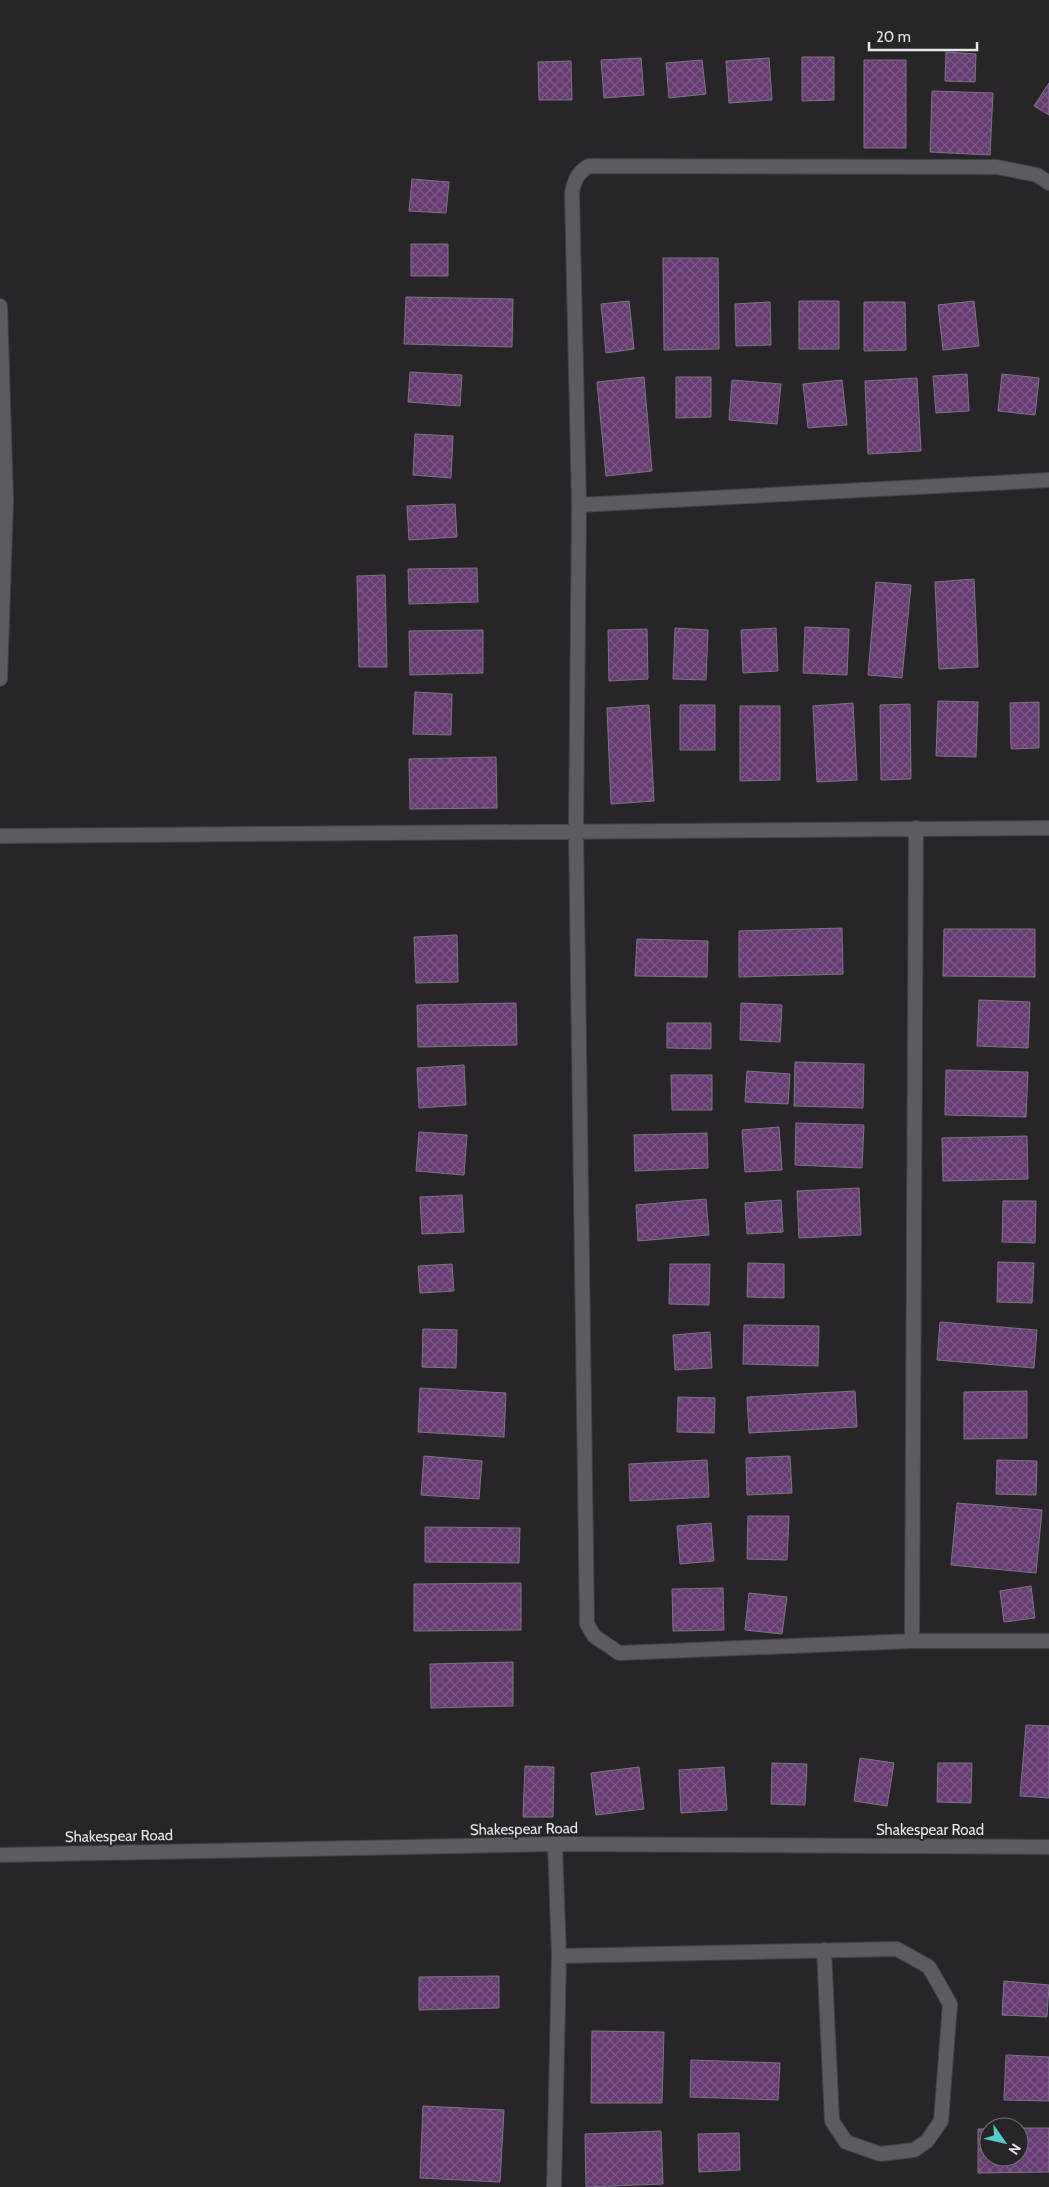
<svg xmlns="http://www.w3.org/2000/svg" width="1049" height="2187" viewBox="0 0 1049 2187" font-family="Cabin,sans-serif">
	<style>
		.building { fill: url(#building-cross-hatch); stroke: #7c777e }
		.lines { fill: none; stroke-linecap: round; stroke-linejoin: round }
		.minor-casing { stroke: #454146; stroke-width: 16 }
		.tertiary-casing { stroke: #454146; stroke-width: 16 }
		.minor { stroke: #5f5a61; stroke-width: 14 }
		.tertiary { stroke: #5f5a61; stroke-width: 14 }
		.labels { text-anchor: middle; stroke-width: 4; stroke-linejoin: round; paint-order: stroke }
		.street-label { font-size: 15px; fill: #e9e6ea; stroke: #282429 }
	</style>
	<defs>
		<pattern id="building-cross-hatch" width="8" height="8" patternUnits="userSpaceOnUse" patternTransform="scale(1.25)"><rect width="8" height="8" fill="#663b73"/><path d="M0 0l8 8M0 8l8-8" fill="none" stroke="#7c5787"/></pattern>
	</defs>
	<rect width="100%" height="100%" fill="#282429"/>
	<path class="building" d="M946,52l30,2 -1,28 -30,-1z
		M802,57h32v43l-32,1z
		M641,58l3,37 -40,3 -3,-38z
		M769,58l3,42 -43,3 -3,-42z
		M702,60l4,34 -37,4 -3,-35z
		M864,60h42v88h-42z
		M571,61l1,39h-33l-1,-38z
		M1049,83v32l-15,-9z
		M932,91l61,2 -3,62 -60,-3z
		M412,179l37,3 -3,31 -37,-2z
		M411,244h37v32h-37z
		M663,258h55l1,91 -55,1z
		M406,297l107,2 -1,48 -108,-3z
		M629,301l5,48 -28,4 -5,-49z
		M799,301h40v48h-40z
		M974,301l5,45 -36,4 -5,-45z
		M770,302l1,43 -35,1 -1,-42z
		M864,302h41l1,48 -42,1z
		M410,372l52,3 -2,31 -52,-4z
		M967,374l2,37 -33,2 -3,-37z
		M1002,374l37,4 -4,37 -37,-4z
		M644,377l8,94 -46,5 -9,-94z
		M676,377h35v40l-35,1z
		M917,378l4,73 -53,3 -3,-73z
		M732,380l49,4 -4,40 -48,-4z
		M842,380l5,45 -39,3 -5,-44z
		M415,434l38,2 -2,42 -38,-3z
		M455,504l2,33 -48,3 -2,-34z
		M477,568l1,34 -69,2 -1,-35z
		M385,575l2,92h-28l-2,-91z
		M974,579l4,88 -39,2 -4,-87z
		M876,582l35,3 -9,93 -34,-3z
		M805,627l44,2 -2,46 -44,-2z
		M675,628l33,2 -2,50 -33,-1z
		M776,628l2,43 -35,2 -2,-43z
		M647,629l1,50 -39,2 -1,-51z
		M483,630v43l-73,2 -1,-44z
		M415,692l37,2 -1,41 -38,-1z
		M938,701l40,1 -2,55 -40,-1z
		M1039,702v46l-28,1 -1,-46z
		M853,703l4,77 -40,2 -4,-76z
		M910,704l1,75 -30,1 -1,-75z
		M649,705l5,96 -43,3 -4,-96z
		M680,705h35v45h-35z
		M740,706h40v74l-40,1z
		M496,757l1,51 -87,1 -1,-50z
		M842,928l1,46 -104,3v-46z
		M944,929h91v48l-92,-1z
		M457,935l1,47 -42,1 -2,-46z
		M637,939l71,2 -1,36 -72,-1z
		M979,1000l51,2 -2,46 -51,-2z
		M516,1003l1,42 -99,2 -1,-42z
		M741,1003l41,2 -2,37 -40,-2z
		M667,1023h44v26l-44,-1z
		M795,1062l69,2 -1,44 -69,-2z
		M464,1065l2,40 -47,3 -2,-40z
		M946,1070l82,2 -2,45 -81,-2z
		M747,1071l43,3 -2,30 -43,-2z
		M671,1075h41v35h-40z
		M796,1123l68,2 -2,43 -67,-3z
		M779,1127l3,43 -37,2 -3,-42z
		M419,1132l48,3 -3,40 -48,-4z
		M707,1133l1,35 -73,3 -1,-36z
		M1027,1136l1,43 -85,2 -1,-43z
		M859,1188l2,47 -62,3 -2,-47z
		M462,1195l2,37 -42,2 -2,-37z
		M706,1199l3,36 -71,6 -2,-36z
		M781,1200l2,32 -36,2 -2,-31z
		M1003,1201h33l-1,42 -33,-1z
		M998,1262l36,1 -2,40 -35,-1z
		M748,1263l36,1v34l-37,-1z
		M452,1264l2,27 -34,2 -2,-27z
		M670,1264h40l-1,41 -40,-1z
		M940,1322l97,8 -3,38 -97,-8z
		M744,1325l75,1 -1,40 -75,-2z
		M423,1329l34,1 -1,38 -34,-1z
		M710,1332l2,36 -37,2 -2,-35z
		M420,1388l86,5 -2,44 -86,-5z
		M855,1391l2,36 -108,6 -2,-36z
		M1027,1391v47l-63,1v-47z
		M678,1397l37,1 -1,35 -37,-1z
		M424,1456l58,5 -3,38 -58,-4z
		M790,1456l2,37 -45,2 -1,-37z
		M707,1460l2,37 -79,4 -1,-37z
		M997,1460l40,1 -1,34 -40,-1z
		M957,1503l85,7 -6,63 -85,-8z
		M748,1516h41l-2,44 -40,-1z
		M711,1523l3,38 -34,3 -3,-38z
		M425,1527l95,1 -1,35 -94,-1z
		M521,1583v47l-107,1v-47z
		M1031,1586l4,32 -31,4 -4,-31z
		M723,1588l1,42 -51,1 -1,-42z
		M749,1593l38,4 -5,37 -37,-4z
		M513,1662v44l-82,2 -1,-44z
		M1026,1725l23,1v72l-29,-2z
		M860,1758l34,5 -7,43 -33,-5z
		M772,1763l35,1 -2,41 -34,-1z
		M938,1763h34l-1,40 -34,-1z
		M525,1766l29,1 -1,50h-30z
		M639,1767l5,42 -48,6 -5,-42z
		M724,1767l3,43 -46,3 -2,-43z
		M499,1976v32l-80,2v-33z
		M1004,1981l45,4 -2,32 -45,-2z
		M592,2031l72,1 -2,71h-71z
		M1006,2055l43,2v44l-45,-1z
		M691,2060l89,3 -2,37 -88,-3z
		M423,2106l81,4 -4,72 -80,-4z
		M1019,2128h30v44l-71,1v-44h11v28h30z
		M661,2131l2,53 -77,3 -1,-53z
		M739,2133l1,37 -41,2 -1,-38z"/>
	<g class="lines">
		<g class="minor-casing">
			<path id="minor" d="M1049,183l-12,-8 -40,-8 -408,-1c-11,6 -14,13 -17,26l7,313 -3,326 11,793 7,12 25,17 293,-12h137
				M0,306l6,195 -6,178
				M579,505l470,-25
				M0,836l1049,-8
				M912,1641l4,-813
				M559,1956l338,-7 32,18 21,37 -9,117 -14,20 -13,9 -34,4 -34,-12 -14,-21 -8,-171
				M554,2187l5,-231 -4,-112"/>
		</g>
		<g class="tertiary-casing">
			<path id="tertiary" d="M0,1855l555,-11 494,3"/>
		</g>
		<use href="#minor" class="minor"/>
		<use href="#tertiary" class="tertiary"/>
	</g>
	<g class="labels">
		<g class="street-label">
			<text transform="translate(524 1829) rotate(-1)" y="5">Shakespear Road</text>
			<text x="930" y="1835">Shakespear Road</text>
			<text transform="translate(119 1836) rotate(-1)" y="5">Shakespear Road</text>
		</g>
	</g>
	<g transform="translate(1004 2142) rotate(124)"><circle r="24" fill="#282429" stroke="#757276"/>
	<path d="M0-4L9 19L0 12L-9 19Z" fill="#54cdc8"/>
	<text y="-8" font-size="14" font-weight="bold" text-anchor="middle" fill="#e9e6ea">N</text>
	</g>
	<path d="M869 42v8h108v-8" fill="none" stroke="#e9e6ea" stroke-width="2.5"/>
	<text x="876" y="42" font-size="15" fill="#e9e6ea" stroke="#282429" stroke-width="4" paint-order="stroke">20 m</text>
</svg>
